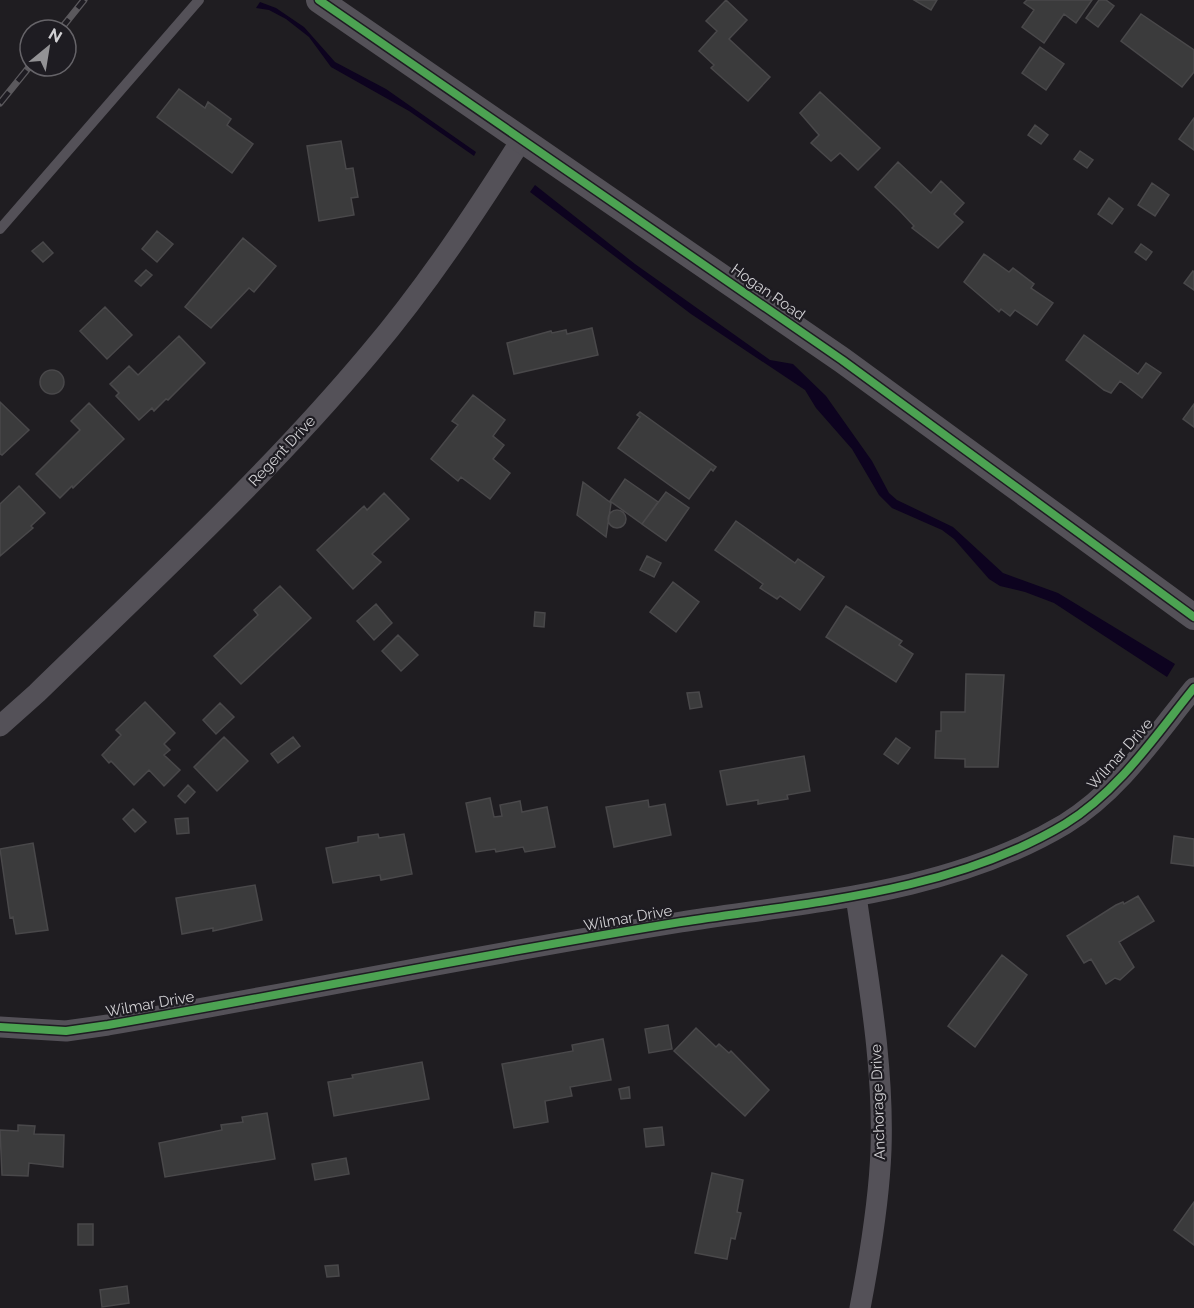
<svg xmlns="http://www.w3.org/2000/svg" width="1194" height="1308" viewBox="0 0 1194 1308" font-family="Raleway,sans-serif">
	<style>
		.water { fill: #0d031f }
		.building { fill: #3b3b3c; stroke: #49484a; stroke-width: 1.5 }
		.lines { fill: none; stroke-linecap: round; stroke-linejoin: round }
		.service { stroke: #545158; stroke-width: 10 }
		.minor { stroke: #545158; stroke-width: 21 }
		.tertiary { stroke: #545158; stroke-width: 26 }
		.rail-casing { stroke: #5b595d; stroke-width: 7 }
		.rail { stroke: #1e1c22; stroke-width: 4.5; stroke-dasharray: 14; stroke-linecap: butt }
		.cycleway-casing { stroke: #1e1c22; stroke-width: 11 }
		.cycleway { stroke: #4ca352; stroke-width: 8 }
		.labels { text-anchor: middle; stroke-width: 4.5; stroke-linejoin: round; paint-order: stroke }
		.street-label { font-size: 15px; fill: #d2d1d4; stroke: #1e1c22 }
	</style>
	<rect width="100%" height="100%" fill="#1f1d21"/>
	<path class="water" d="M260,2l16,6 28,19 31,35 51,27 90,63 -2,4 -65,-45 -78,-44 -22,-30 -23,-18 -17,-9 -13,-2z
		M535,185l100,79 135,96 23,4 33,32 46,65 17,32 8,7 56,27 50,46 55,20 117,71 -8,13 -113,-74 -29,-11 -25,-6 -11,-7 -35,-40 -12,-9 -50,-22 -13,-13 -27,-46 -36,-41 -11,-18 -114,-76 -161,-122z"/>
	<path class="building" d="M726,0l21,20 -18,19 41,38 -22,24 -37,-33 3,-3 -15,-14 18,-20 -11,-10z
		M914,0h23l-6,10z
		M1027,0h65l-16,23 -12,-9 -20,29 -22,-16 12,-17 -10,-7z
		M1099,0h7l8,6 -16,21 -12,-9z
		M1141,14l53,36v22l-12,15 -61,-46z
		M1040,47l24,17 -18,26 -24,-17z
		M179,89l26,19 3,-6 23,17 -4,6 26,19 -21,29 -75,-56z
		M820,92l60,56 -22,22 -18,-17 -9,8 -20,-18 8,-8 -19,-22z
		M1194,118v32l-15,-11z
		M1035,125l13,10 -7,9 -13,-9z
		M341,141l5,28 7,-1 5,29 -7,1 3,17 -35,6 -12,-75z
		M1080,151l13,9 -6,8 -13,-9z
		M898,162l33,31 10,-12 23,22 -10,11 9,8 -25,26 -26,-20 2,-2 -15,-16 -24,-23z
		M1152,183l17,12 -14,21 -17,-11z
		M1109,198l14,11 -11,15 -14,-10z
		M157,231l16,13 -16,18 -15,-13z
		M243,238l33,28 -22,26 -5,-4 -38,40 -26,-21z
		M43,242l10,11 -10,9 -11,-11z
		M1141,244l11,8 -6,8 -11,-8z
		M984,254l25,18 4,-4 21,16 -3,4 22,15 -16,22 -22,-15 -5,6 -9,-7 -2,3 -35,-30z
		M146,270l6,5 -11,11 -6,-5z
		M1193,271l1,1v18l-10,-7z
		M105,307l27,28 -25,24 -27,-28z
		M592,328l6,27 -84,19 -7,-31 44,-12 1,2 14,-3 1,4z
		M1084,335l54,39 8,-11 15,10 -19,25 -22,-17 -9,12 -7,-3 -38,-30z
		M179,336l26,27 -37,37 -2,-1 -12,12 -2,-3 -13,12 -23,-24 3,-3 -9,-9 19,-18 9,9z
		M40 382a12 12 0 1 1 24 0a12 12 0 1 1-24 0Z
		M473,395l32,25 -12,16 11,9 -11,14 17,14 -20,26 -29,-22 -3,4 -27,-22 27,-34 -6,-4z
		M0,402l29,28 -27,25 -2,-1z
		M89,403l35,36 -51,49 -1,-2 -12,12 -24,-24 44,-44 -9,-9z
		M1194,404v23l-11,-8z
		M640,412l76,55 -3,4 -2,-2 -22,30 -71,-51 22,-31 -3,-2z
		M625,479l33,23 -16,22 -32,-23z
		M583,482l28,21 -5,34 -29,-22z
		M19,486l26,27 -14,13 2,2 -33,28v-52z
		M666,492l23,16 -23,33 -24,-17z
		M384,493l25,26 -37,35 9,8 -28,27 -36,-39 47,-44 3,4z
		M608 519a9 9 0 1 1 18 0a9 9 0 1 1-18 0Z
		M736,521l59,42 3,-4 26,18 -24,33 -20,-14 -3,3 -17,-11 3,-4 -48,-34z
		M647,556l14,7 -7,14 -14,-7z
		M673,582l26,20 -23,30 -26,-20z
		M280,586l31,32 -70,66 -27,-28 44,-41 -4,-5z
		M376,604l16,19 -18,17 -17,-19z
		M846,606l56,35 -3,4 14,9 -17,28 -70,-45z
		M535,612l10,1 -1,14 -10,-1z
		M398,635l20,20 -17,16 -19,-20z
		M966,674l38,1 -6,92h-33v-8l-30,-1 1,-27h5v-19h24z
		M699,692l3,15 -12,2 -3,-16z
		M145,702l30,31 -11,11 6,6 -6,5 16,15 -16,16 -15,-16 -15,15 -23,-24 -2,2 -7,-8 19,-20 -5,-5z
		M220,703l14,14 -18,17 -13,-14z
		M224,737l24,24 -31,30 -23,-24z
		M293,737l7,9 -22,17 -7,-9z
		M896,738l14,10 -12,16 -14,-10z
		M804,756l6,35 -23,4 1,4 -30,5v-4l-31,5 -7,-34z
		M188,785l7,7 -10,11 -7,-7z
		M490,798l4,19 8,-1 -2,-11 20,-4 2,11 25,-5 8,40 -30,5 -2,-5 -27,5 -1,-3 -19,3 -10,-49z
		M648,800l1,7 16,-3 6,31 -57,12 -8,-40z
		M133,809l13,13 -11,10 -12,-13z
		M188,818l1,15 -12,1 -2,-15z
		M378,834l1,4 25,-4 8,40 -31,6 -1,-5 -47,8 -7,-35 32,-6v-5z
		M1174,836l20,3v27l-23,-3z
		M33,843l15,87 -32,4 -3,-17 -3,1 -10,-69z
		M255,885l7,35 -49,11v-3l-31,6 -6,-36z
		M1138,896l16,25 -35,21 15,25 -14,13 -5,-2 -9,6 -15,-25 -7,4 -17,-27 49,-31 7,-3 1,2z
		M1002,955l25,20 -52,72 -27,-21z
		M668,1025l4,24 -23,4 -4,-24z
		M696,1028l20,19 3,-3 10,9 2,-2 38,39 -24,26 -71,-65z
		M603,1039l8,41 -41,7 2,9 -27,5 3,21 -34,6 -12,-64 71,-13 -1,-6z
		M422,1062l7,37 -95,17 -6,-34 25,-4 -1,-3z
		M629,1087l1,11 -9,1 -2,-10z
		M267,1113l8,46 -110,18 -6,-34 63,-13 -1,-5 22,-3 -1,-5z
		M18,1125l17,1 -1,8 30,1 -1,32 -34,-4 -1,13 -26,-1 -2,-45 18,1z
		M662,1127l2,18 -18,2 -2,-18z
		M346,1158l3,16 -34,6 -3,-16z
		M712,1173l31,7 -6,32 4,1 -6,26 -4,-1 -4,21 -32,-6z
		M1194,1202v43l-20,-15z
		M78,1224h15v21h-15z
		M338,1265l1,11 -12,1 -2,-11z
		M127,1286l2,17 -27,4 -2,-17z"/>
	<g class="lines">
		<path class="service" d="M0,229l199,-229"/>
		<path class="minor" d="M0,726l37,-33c114,-111 231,-218 333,-340 56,-66 105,-140 152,-214
			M856,896c12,84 28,169 25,254 -2,53 -11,106 -21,158
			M0,1027l66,4 42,-6c191,-33 381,-72 573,-103 129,-20 269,-29 384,-98 54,-33 90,-88 129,-136"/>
		<path class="tertiary" d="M319,0l523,360 352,257"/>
		<g class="rail-casing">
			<path id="rail" d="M60,30l24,-30
				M0,103l30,-37"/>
		</g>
		<use href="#rail" class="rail"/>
		<g class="cycleway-casing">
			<path id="cycleway" d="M319,0l523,360 352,257
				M0,1027l66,4 42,-6c191,-33 381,-72 573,-103 129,-20 269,-29 384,-98 54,-33 90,-88 129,-136"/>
		</g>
		<use href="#cycleway" class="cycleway"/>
	</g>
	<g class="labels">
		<g class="street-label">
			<text transform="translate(768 292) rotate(35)" y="5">Hogan Road</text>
			<text transform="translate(282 451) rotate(-47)" y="5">Regent Drive</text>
			<text transform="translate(1120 754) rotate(-48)" y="5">Wilmar Drive</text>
			<text transform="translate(628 918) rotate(-10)" y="5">Wilmar Drive</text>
			<text transform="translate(150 1004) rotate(-10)" y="5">Wilmar Drive</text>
			<text transform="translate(878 1102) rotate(-92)" y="5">Anchorage Drive</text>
		</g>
	</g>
	<g transform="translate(48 48) rotate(30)"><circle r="28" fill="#1e1c22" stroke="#666469" stroke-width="1.5"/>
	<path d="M0-4.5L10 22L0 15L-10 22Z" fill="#939295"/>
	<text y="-9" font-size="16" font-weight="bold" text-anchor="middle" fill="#d2d1d4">N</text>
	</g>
</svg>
